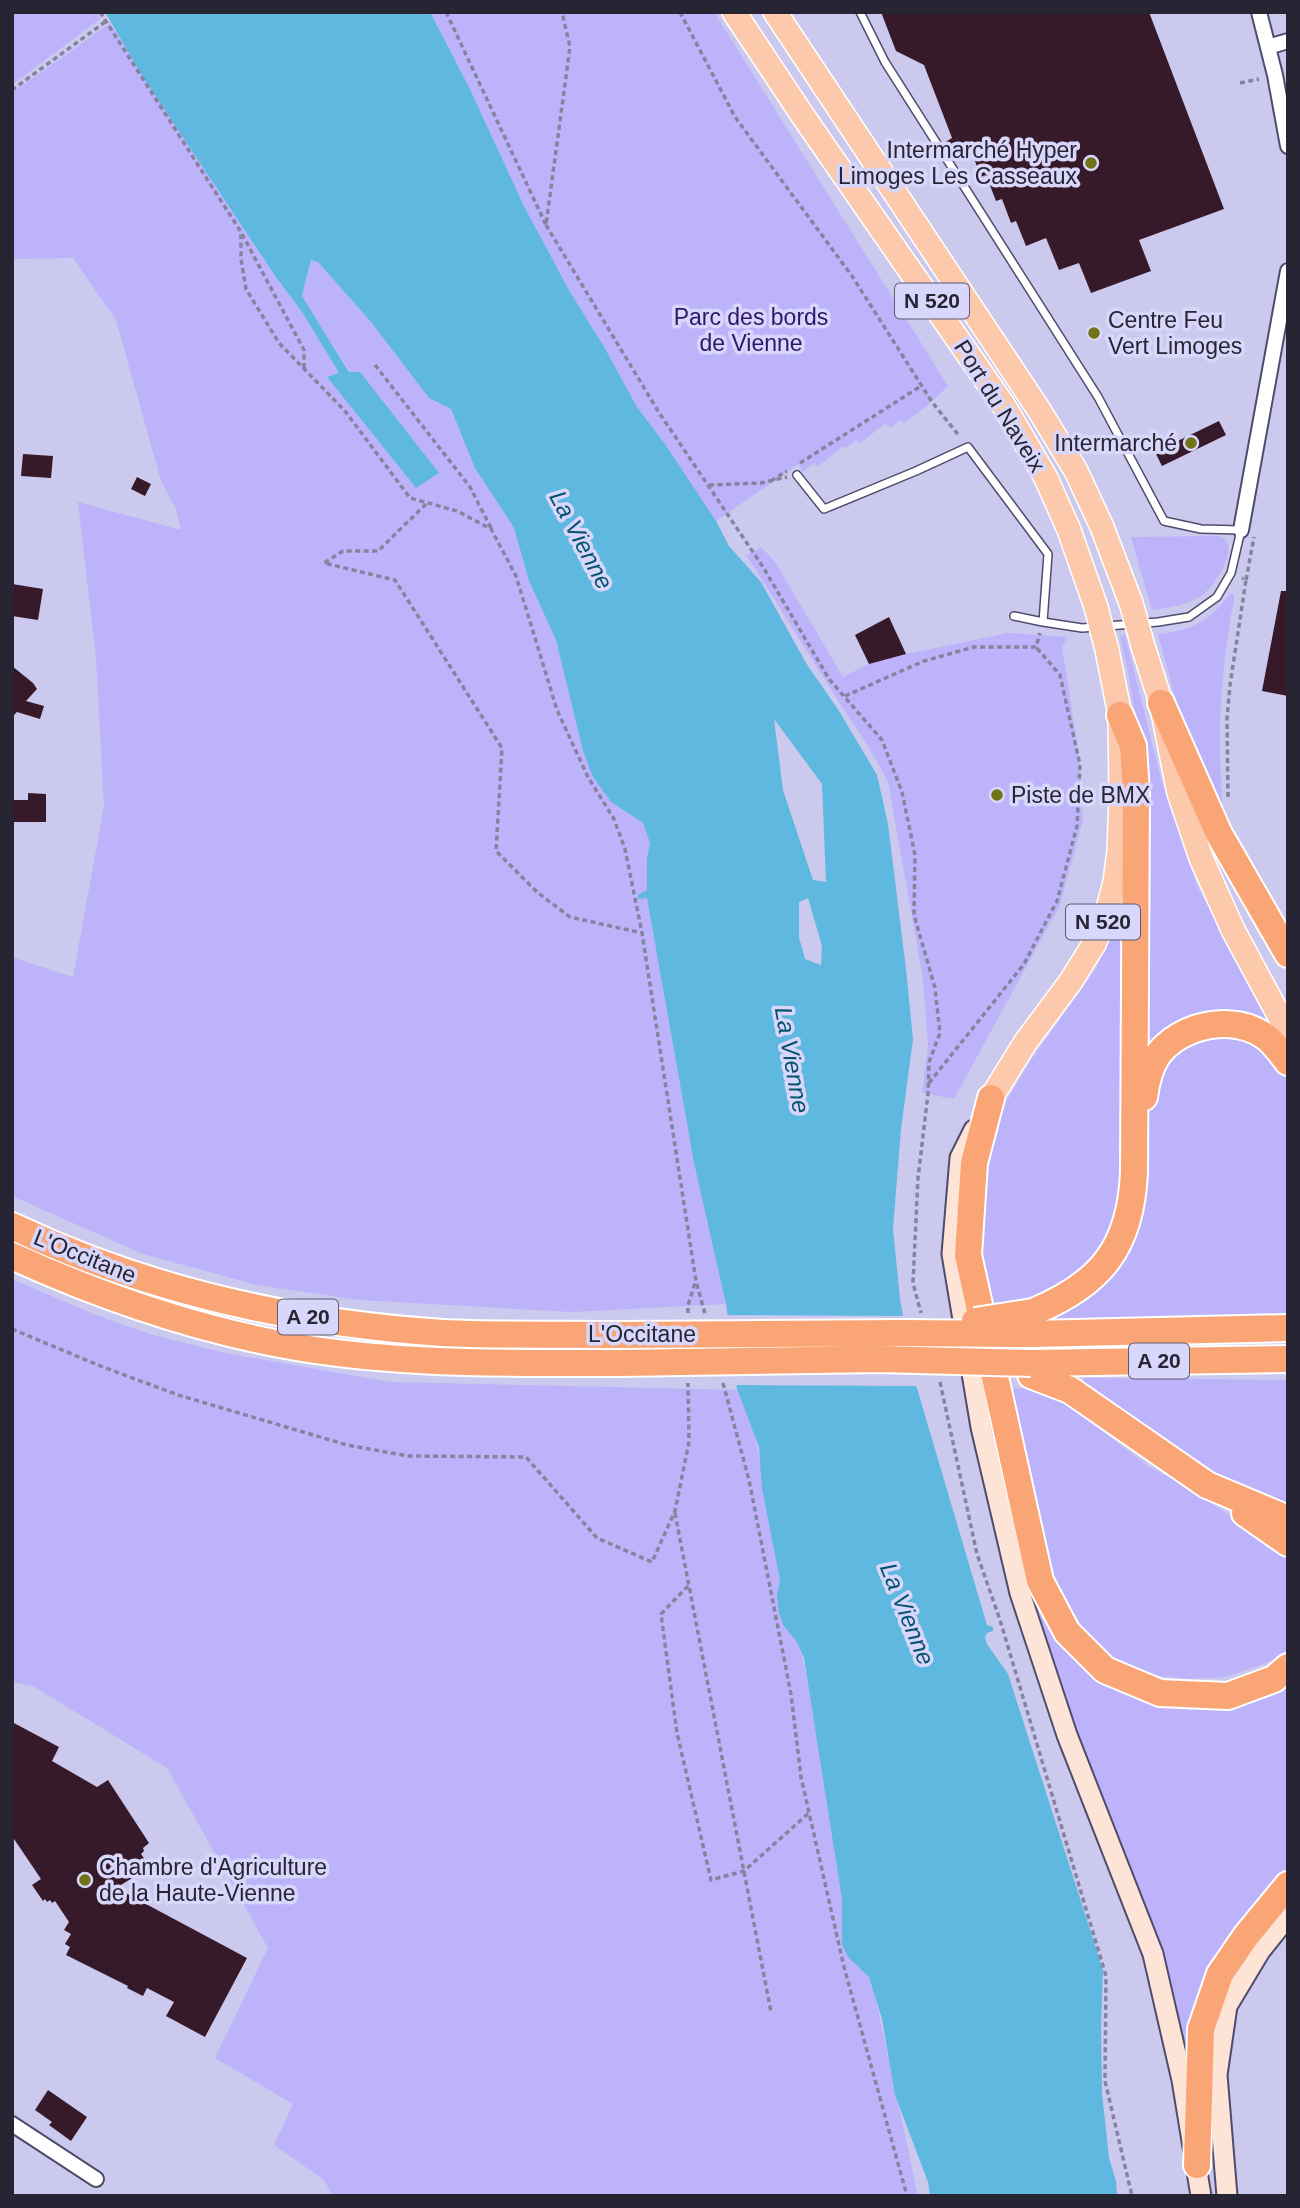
<svg xmlns="http://www.w3.org/2000/svg" width="1300" height="2208" viewBox="0 0 1300 2208" font-family="Helvetica,sans-serif">
	<style>
		.green { fill: #bcb3fb }
		.water { fill: #5eb8e0; fill-rule: evenodd }
		.pier { fill: #ccc9ee }
		.building { fill: #371a29 }
		.lines { fill: none; stroke-linecap: round; stroke-linejoin: round }
		.lane-casing { stroke: #4f4b6b; stroke-width: 10 }
		.street-casing { stroke: #4f4b6b; stroke-width: 18 }
		.secondary-casing { stroke: #4f4b6b; stroke-width: 23 }
		.primary-casing { stroke: #fff; stroke-width: 26 }
		.highway-casing { stroke: #fff; stroke-width: 30 }
		.path { stroke: #86839f; stroke-width: 3.5; stroke-dasharray: 5 3.5; stroke-linecap: butt }
		.lane { stroke: #fff; stroke-width: 7 }
		.street { stroke: #fff; stroke-width: 14 }
		.secondary { stroke: #fee4d6; stroke-width: 19 }
		.primary { stroke: #fcc9ad; stroke-width: 23 }
		.highway { stroke: #faa576; stroke-width: 26 }
		.primary-bridge-casing { stroke: #fff; stroke-width: 26; stroke-linecap: butt }
		.highway-bridge-casing { stroke: #fff; stroke-width: 30; stroke-linecap: butt }
		.primary-bridge { stroke: #fcc9ad; stroke-width: 23 }
		.highway-bridge { stroke: #faa576; stroke-width: 26 }
		.poi-dot { fill: #727216; stroke: #d9d6fc; stroke-width: 2.5 }
		.labels { text-anchor: middle; stroke-width: 7; stroke-linejoin: round; paint-order: stroke }
		.shield { fill: #d9d6fc; stroke: #5c5a6f; stroke-width: 2 }
		.shield-label { font-size: 21px; font-weight: bold; fill: #272533 }
		.poi-label { font-size: 23px; fill: #272533; stroke: #d9d6fc; text-anchor: start }
		.park-label { font-size: 23px; fill: #2f1669; stroke: #d9d6fc }
		.street-label { font-size: 23px; fill: #272533; stroke: #d9d6fc }
		.water-label { font-size: 24px; font-style: italic; fill: #04536e; stroke: #d9d6fc }
	</style>
	<rect width="100%" height="100%" fill="#ccc9ee"/>
	<path class="green" d="M12,12h84l4,7 -88,66z
		M430,12h284l234,374 -20,19 -24,18 -3,-3 -11,8 -4,-5 -27,21 -3,-4 -10,8 -2,-2 -27,21 -3,-4 -11,9 -4,-8 -83,57 -51,-77 -28,-37 -34,-62 -33,-53 -46,-86 -55,-119z
		M110,23l168,257 24,32 37,62 -12,3 88,110 -65,-115 -48,-76 9,-36 7,2 53,60 58,76 22,11 24,59 39,60 15,53 27,59 27,111 28,51 32,21 7,20 -3,15v39l47,266 32,141 -154,8 -213,-12 -102,-15 -114,-31 -131,-58v-239l61,20 31,-171 -8,-148 -18,-156 103,28 -5,-21 -15,-28 -45,-161 -43,-62 -61,1v-166z
		M1220,536c22,8 -6,52 -19,60 -14,9 -32,12 -49,14l-21,-73z
		M761,547l14,15 68,115 26,-13 37,-10 102,-21 60,4 -6,9 17,110 4,64 -23,85 -106,194 -32,-6 6,-47 -5,-67 -35,-197c-16,-32 -37,-61 -56,-91 -29,-45 -56,-91 -86,-136z
		M1230,594h4v5c-14,74 -17,138 -11,213l-43,-97 -22,-81c33,-3 52,-13 72,-40z
		M1125,635l36,144 36,107 74,137c-60,-17 -86,-21 -128,32l-5,-321 -10,-62 -8,-36z
		M1123,906l2,252 -7,57 -23,45 -55,39 -52,8 -6,-36 -5,-78 22,-79 32,-54 65,-91z
		M1229,1031l45,25 14,19v239l-248,5 97,-89 8,-26 4,-107 3,-17 26,-35z
		M12,1279l84,36 57,20 72,18 165,29 355,8 173,806h-585l-9,-16 -50,-35 19,-41 -78,-46 53,-110 -101,-180 -134,-82 -21,-4z
		M1084,1378l204,2v124l-13,-2 -52,-25 -122,-81 -18,-12z
		M1009,1388l22,1 33,13 84,64 39,21 101,67v95l-14,11 -48,17 -38,2 -33,-4 -39,-17 -24,-17 -22,-25 -25,-41z
		M1026,1583l30,51 75,60 58,16 50,-8 49,-21v187l-40,46 -56,198 -32,-153 -18,-63 -55,-131z"/>
	<path class="water" d="M105,12h325l39,75 55,119 46,86 33,53 34,62 28,37 51,77 13,25 32,36 45,81 33,48 38,64 11,49 18,145 7,70 -12,90 -8,100 7,70 16,86 71,240 6,2v4l-6,2 -2,4 2,7 21,30 95,296 -2,59 1,64 7,65 7,23 1,15h-187l-2,-14 -33,-87 -13,-76 -13,-42 -20,-19 -7,-13v-46l-38,-241 -7,-16 -14,-17 -4,-13 -2,-17 3,-15 -18,-92 -3,-41 -22,-58 -11,-85 -32,-141 -47,-265 -9,1v-4l9,-5v-32l3,-15 -7,-20 -32,-21 -18,-25 -10,-26 -27,-111 -27,-59 -15,-53 -39,-60 -24,-59 -22,-11 -58,-76 -53,-60 -7,-2 -9,36 47,76h11l79,101 -23,15 -89,-111 12,-4 -37,-61 -24,-32 -137,-206zM774,719l48,65 4,98 -13,-2 -30,-90zM808,898l14,48 -1,19 -16,-6 -6,-22v-35z"/>
	<path class="pier" d="M724,1315l183,1 13,70 -187,-1z"/>
	<path class="building" d="M881,12h268l75,197 -85,31 12,31 -60,22 -12,-30 -20,7 -13,-32 -20,8 -10,-25 -5,2 -9,-24 -6,2 -10,-26 -5,2 -12,-32 -15,12 -10,-14 8,-5 -28,-73 -28,-14z
		M1219,421l7,14 -64,31 -7,-14z
		M23,454l30,2 -2,22 -30,-2z
		M137,477l14,7 -6,12 -14,-7z
		M12,584l31,5 -5,31 -26,-4z
		M1281,591h7v105l-26,-5z
		M889,617l17,37 -37,10 -14,-29z
		M12,666l21,17 4,6 -11,12 18,5 -4,13 -23,-7 -5,5z
		M28,793l18,1v28h-34v-22h16z
		M12,1722l47,25 -7,14 45,26 11,-7 41,63 -6,5 1,3 -3,3 9,13 -34,21 131,70 -42,79 -39,-21 8,-14 -27,-14 -4,8 -16,-8 1,-2 -62,-31 4,-8 -5,-3 6,-10 -7,-4 5,-8 -14,-21 -3,2 -2,-3 -3,2 -2,-3 -2,2 -11,-16 9,-6 -29,-43z
		M48,2090l39,27 -16,24 -22,-16 3,-3 -17,-12z"/>
	<g class="lines">
		<g class="lane-casing">
			<path id="lane" d="M797,475l27,34 92,-38 52,-24 80,107 -5,68 39,6 76,-6 31,-5 28,-20 14,-24 10,-43 -40,-1 -37,-8 -66,-124 -213,-335 -25,-50
				M1014,616l29,6"/>
		</g>
		<g class="street-casing">
			<path id="street" d="M1259,12l16,63 13,71
				M1268,47l20,-6
				M1241,530l47,-259
				M12,2124l84,55"/>
		</g>
		<g class="secondary-casing">
			<path id="secondary" d="M974,1130l-14,28 -8,96 29,173 39,166 47,142 86,219 29,126 19,116
				M1227,2196l-10,-121 10,-69 33,-55 28,-35"/>
		</g>
		<g class="primary-casing">
			<path id="primary" d="M734,12l71,107 199,287 42,72 23,52 27,77
				M775,12l264,398 37,61 26,56 29,76
				M1143,646l18,57 18,90 22,65 32,72 55,102
				M991,1098l34,-55 46,-62 23,-37 12,-28 9,-34 4,-31 2,-55 -1,-81 -13,-65"/>
		</g>
		<g class="highway-casing">
			<path id="highway" d="M1161,703l58,131 69,120
				M1144,1097c2,-14 5,-29 13,-41 23,-32 77,-43 109,-19 9,7 15,16 22,25
				M991,1098l-17,65 -6,92 72,326 27,51 38,38 55,23 68,3 46,-17 14,-12
				M12,1226c136,65 282,97 431,107 58,3 118,1 176,2
				M12,1256c90,41 186,74 284,91 107,18 216,16 324,16
				M1033,1312c68,-28 98,-65 101,-140l2,-379 -3,-47 -13,-31
				M1032,1334l256,-6
				M1031,1363l257,-4
				M1031,1375l39,15 137,95 81,34
				M1245,1513l43,30
				M1197,2165l4,-136 19,-55 26,-38 42,-51"/>
		</g>
		<path class="path" d="M100,12l141,220v27l5,30 33,54 66,68 65,87 47,13 34,18 25,47 41,134 31,67 26,42 11,30 17,84 54,348 9,33
			M446,12l100,213 24,-178 -8,-35
			M680,12l55,105 117,159 80,126 28,35
			M1240,83l19,-4
			M12,90l93,-68
			M546,225l112,186 105,156 66,112 53,61 20,52 13,63 -1,60 21,73 5,45 -11,29 -1,32 -10,84 -5,105 8,30
			M242,234l62,116v18
			M375,365l95,122 21,41
			M800,463l121,-77
			M771,481l16,-10
			M709,485l52,-2 26,-6
			M426,504l-48,47h-35l-19,12 71,17 107,168 -6,103 42,42 32,24 72,16
			M1246,580l8,-43
			M845,696l79,-35 50,-14h62l4,-14
			M1228,797l-1,-79 3,-33 16,-105 -4,-2
			M929,1083l95,-119 33,-63 20,-75 3,-61 -20,-90 -24,-28
			M688,1313v-8l7,-22
			M12,1329l86,36 80,30 169,50 61,11 118,1 71,81 55,24 23,-51 14,-69 -1,-59
			M940,1382l37,172 23,66 106,356 -1,105 27,115
			M723,1383l26,97 42,214 10,83 43,190 63,229
			M675,1513l96,499
			M688,1586l-27,28 16,119 34,147 33,-9 66,-59"/>
		<use href="#lane" class="lane"/>
		<use href="#street" class="street"/>
		<use href="#secondary" class="secondary"/>
		<use href="#primary" class="primary"/>
		<use href="#highway" class="highway"/>
		<g class="primary-bridge-casing">
			<path id="primary-bridge" d="M1131,603l12,43
				M1096,607l11,43"/>
		</g>
		<g class="highway-bridge-casing">
			<path id="highway-bridge" d="M975,1321l58,-9
				M619,1335l284,-2 129,1
				M620,1363l260,-4 151,4"/>
		</g>
		<use href="#primary-bridge" class="primary-bridge"/>
		<use href="#highway-bridge" class="highway-bridge"/>
	</g>
	<g class="poi-dot">
		<circle cx="1091" cy="163" r="7"/>
		<circle cx="1094" cy="333" r="7"/>
		<circle cx="1191" cy="443" r="7"/>
		<circle cx="997" cy="795" r="7"/>
		<circle cx="85" cy="1880" r="7"/>
	</g>
	<g class="labels">
		<g class="shield">
			<rect x="895" y="283.5" width="74" height="35" rx="5"/>
			<rect x="1066" y="904.5" width="74" height="35" rx="5"/>
			<rect x="278" y="1299.5" width="60" height="35" rx="5"/>
			<rect x="1129" y="1343.5" width="60" height="35" rx="5"/>
		</g>
		<g class="shield-label">
			<text x="932" y="308">N 520</text>
			<text x="1103" y="929">N 520</text>
			<text x="308" y="1324">A 20</text>
			<text x="1159" y="1368">A 20</text>
		</g>
		<g class="poi-label">
			<text x="1077" y="158" text-anchor="end">Intermarché Hyper<tspan x="1077" dy="26">Limoges Les Casseaux</tspan></text>
			<text x="1108" y="328">Centre Feu<tspan x="1108" dy="26">Vert Limoges</tspan></text>
			<text x="1177" y="451" text-anchor="end">Intermarché</text>
			<text x="1011" y="803">Piste de BMX</text>
			<text x="99" y="1875">Chambre d'Agriculture<tspan x="99" dy="26">de la Haute-Vienne</tspan></text>
		</g>
		<g class="park-label">
			<text x="751" y="325">Parc des bords<tspan x="751" dy="26">de Vienne</tspan></text>
		</g>
		<g class="street-label">
			<text transform="translate(1000 406) rotate(58)" y="8">Port du Naveix</text>
			<text transform="translate(85 1256) rotate(22)" y="8">L'Occitane</text>
			<text x="642" y="1342">L'Occitane</text>
		</g>
		<g class="water-label">
			<text transform="translate(581 540) rotate(62)" y="8">La Vienne</text>
			<text transform="translate(792 1060) rotate(80)" y="8">La Vienne</text>
			<text transform="translate(907 1614) rotate(68)" y="8">La Vienne</text>
		</g>
	</g>
	<rect width="1300" height="2208" fill="none" stroke="#272533" stroke-width="28"/>
</svg>
